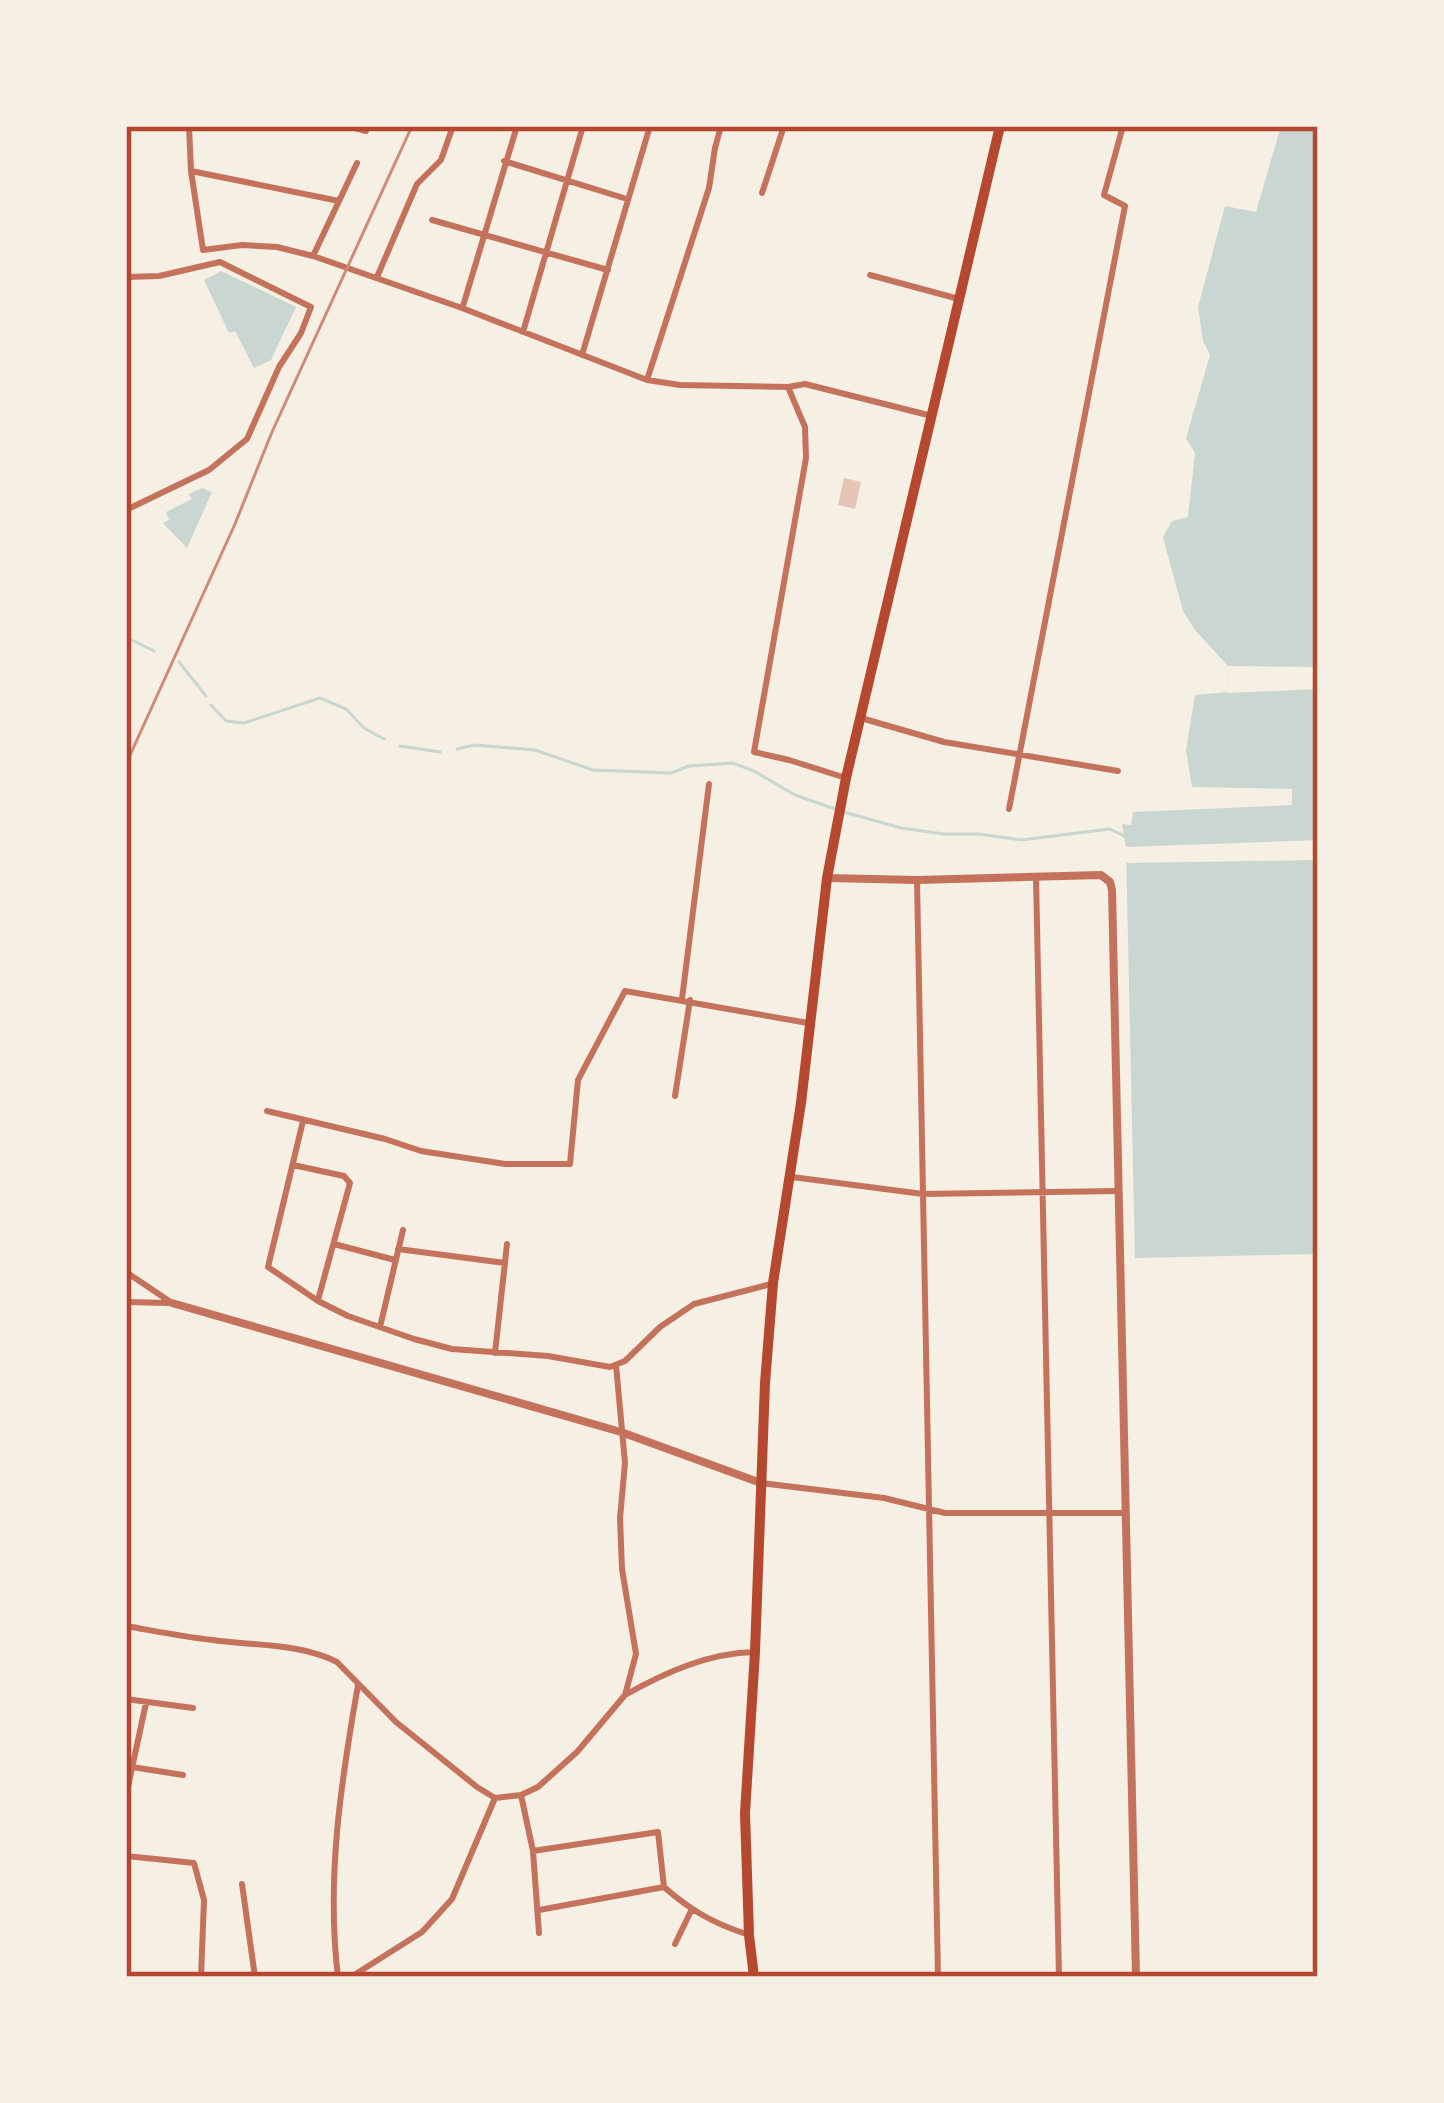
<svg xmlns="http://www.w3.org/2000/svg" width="1444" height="2103" viewBox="0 0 1444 2103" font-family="'Source Sans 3',sans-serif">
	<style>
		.water { fill: #c9d6d2 }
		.pier { fill: #f6efe4 }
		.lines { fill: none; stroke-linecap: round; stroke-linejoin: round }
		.stream { stroke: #c9d6d2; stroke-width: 3 }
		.building { fill: #e6c5b7 }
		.minor { stroke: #c5725c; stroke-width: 6 }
		.tertiary { stroke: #c5725c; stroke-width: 8 }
		.trunk { stroke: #b5482f; stroke-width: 10 }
		.rail { stroke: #cf8b77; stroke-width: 3 }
		.neatline { fill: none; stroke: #b5482f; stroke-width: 4.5 }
	</style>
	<rect width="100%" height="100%" fill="#f6efe4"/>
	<path class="water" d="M1281,126h37v1128l-183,4 -9,-411 -4,-23 9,1 2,-13 159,-7v-16l-100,-2 -6,-37 9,-55 34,-3 -1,-26 -33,-36 -12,-19 -20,-74 9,-16 16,-4 7,-64 -9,-15 24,-83 -7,-14 -5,-34 27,-101 31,6z
		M221,271l75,36 -25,53 -17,8 -19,-37 -6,2 -25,-53z
		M202,488l10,4 -25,56 -24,-25 6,-3 -3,-8 26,-13 -3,-5z"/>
	<path class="pier" d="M1228,666l90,1v22l-89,4z
		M1318,840v20l-192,3v-16z"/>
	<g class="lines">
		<path class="stream" d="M126,637l28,14
			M179,662l27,34
			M211,705l15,16 18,2 76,-25 26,11 18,19 20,11
			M400,746l40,6
			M457,749l17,-4 61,5 58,20 78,3 18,-7 44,-3 21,8 41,24 40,14
			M844,812l57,16 43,6h35l42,6 89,-11 14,7"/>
	</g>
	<path class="building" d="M844,478l17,4 -6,27 -17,-4z"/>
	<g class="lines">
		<path class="minor" d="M189,126l2,45 12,79 39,-5 35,2 36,9 149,52 185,72 33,5 108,2 17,-3 127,32
			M347,126l19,5 1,-5
			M504,161l123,38
			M191,171l148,30
			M762,193l22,-67
			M432,220l176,50
			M313,256l44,-93
			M870,275l89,24
			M126,277l33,-1 61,-14 91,45 -10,26 -22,34 -32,72 -38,31 -83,40
			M377,277l40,-93 24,-24 12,-34
			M463,306l54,-180
			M523,332l60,-206
			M582,355l68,-229
			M647,380l62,-192 6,-40 6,-22
			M788,387l17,40 1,31 -52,294 35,8 57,18
			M861,718l83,24 174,29
			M1009,809l116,-603 -21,-11 19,-69
			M1036,877l23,1100
			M917,880l21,1097
			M682,999l27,-215
			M675,1096l15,-96
			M267,1111l118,28 36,12 84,13h65l8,-84 47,-89 183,32
			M303,1121l-35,146 50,34 30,15 66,23 38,10 96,7 62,11 15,-6 35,-34 34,-23 77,-20
			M293,1165l51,11 6,7 -32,117
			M792,1177l131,17 195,-3
			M334,1244l61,16
			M398,1249l107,14
			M126,1272l46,31
			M126,1302l43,1
			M380,1327l23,-97
			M495,1353l12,-109
			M761,1483l123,15 61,15h180
			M126,1626c29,5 58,11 87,14 40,6 87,3 124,22l59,60 81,65 18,11 26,-3 17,-8 39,-35 48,-57 11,-41 -14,-85 -2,-51 5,-55 -9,-98
			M625,1695c41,-23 83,-42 130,-43
			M126,1699l67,9
			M132,1767l51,8
			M521,1795l12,56 125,-19 6,55c26,23 49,36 82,47
			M126,1796l20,-93
			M533,1851l6,82
			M126,1856l68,7 10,37 -3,77
			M242,1884l13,93
			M539,1910l125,-23
			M675,1944l16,-33
			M338,1977c-12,-98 3,-195 20,-292
			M351,1977l71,-45 30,-33 43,-101"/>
		<path class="tertiary" d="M827,878l90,2 184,-5 9,7 2,8 24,1087
			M172,1303l449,129 140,51"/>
		<path class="trunk" d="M754,1977l-5,-42 -4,-122 10,-161 10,-269 8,-100 28,-180 26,-225 19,-100 154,-652"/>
		<path class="rail" d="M126,764l109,-240 37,-92 140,-306"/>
	</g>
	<rect width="1444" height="2103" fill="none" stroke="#f6efe4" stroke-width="258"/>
	<rect x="129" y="129" width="1186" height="1845" class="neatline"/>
</svg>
